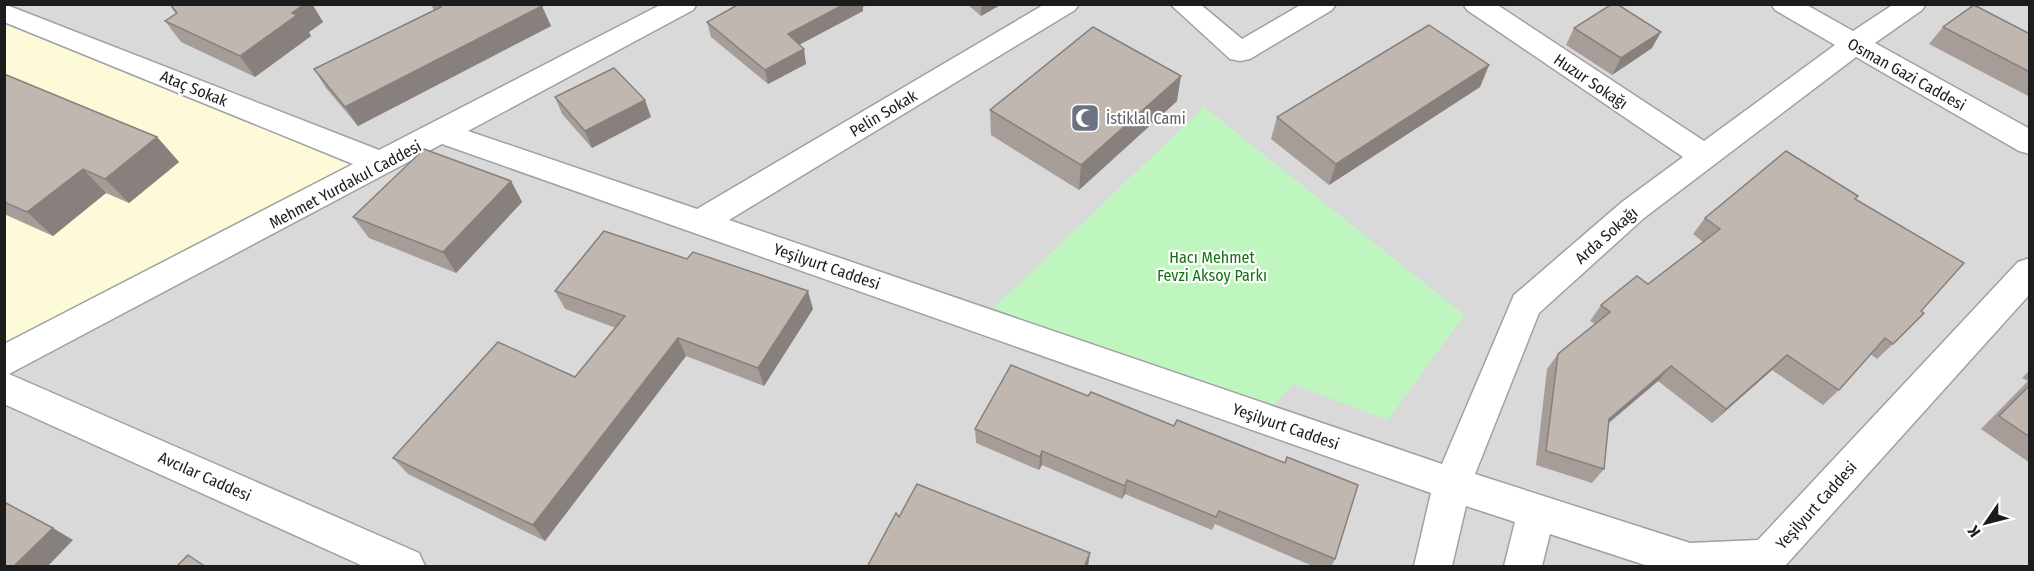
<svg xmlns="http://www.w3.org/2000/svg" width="2034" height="571" viewBox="0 0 2034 571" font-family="'Fira Sans Condensed',sans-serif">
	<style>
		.residential { fill: #dad9d9 }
		.education { fill: #fdfada }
		.park { fill: #bff6bf }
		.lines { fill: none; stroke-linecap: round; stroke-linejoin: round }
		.street-casing { stroke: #a0a0a0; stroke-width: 3 }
		.street { fill: #fff; fill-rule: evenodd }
		.wall { fill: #a69d98 }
		.shaded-wall { fill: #87807c }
		.building { fill: #c1b7b1; stroke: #87807c; stroke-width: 1.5 }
		.labels { text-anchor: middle; stroke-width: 4.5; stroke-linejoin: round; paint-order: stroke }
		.street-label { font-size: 16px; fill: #1c1c1c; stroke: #fff }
		.worship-label { font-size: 16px; fill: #5b616d; stroke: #fff; text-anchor: start }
		.park-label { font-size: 16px; fill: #107310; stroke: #fff }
	</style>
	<rect width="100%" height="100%" fill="#ede8e1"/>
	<path class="residential" d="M4,5h2025v561h-2024z"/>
	<path class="education" d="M5,12l378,152 -378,197z"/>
	<path class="park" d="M1204,107l260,208 -76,105 -95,-36 -22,24 -290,-88z"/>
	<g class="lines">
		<g class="street-casing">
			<path id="street" d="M4,4l375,146 283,-146h35l-4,6 -225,121 229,78 348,-205h34l-4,6 -346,210 713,244 72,-169 108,-93 61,-45 -216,-147 -4,-6h33l208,137 131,-96 -60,-35 -4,-6h34l48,27 41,-27h32l-4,6 -47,33 155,86v25l-11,-3 -163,-94 -212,161 -105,95 -64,161 215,69 68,-3 260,-278 12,-4v36l-245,272h-137l-98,-32 -8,32h-38l11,-44 -49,-16 -14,60h-38l17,-73 -989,-349 -433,230 410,179 6,13h-62l-359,-162v-60l349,-180 -349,-142z
				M1170,4h30l42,35 60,-35h34l-4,6 -82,49 -10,2 -10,-2z"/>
		</g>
		<use href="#street" class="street"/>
	</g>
	<path class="wall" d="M169,4h143l11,18 -14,10 2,4 -56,41 -74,-35 -16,-21 11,-7z
		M431,4h109l11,22 -193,100 -32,-38 -12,-19 120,-58z
		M967,4h35l-21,12z
		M863,7v4l-64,34 7,19 -38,20 -57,-47 -4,-15z
		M1943,27l87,7v63l-101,-53z
		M1574,28l78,20 -40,27 -46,-30z
		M1489,65l-9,22 -151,98 -58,-46 6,-22z
		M4,74l153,63 22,25 -50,41 -23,-10 -53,43 -49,-22z
		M555,97l96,20 -59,31 -30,-34z
		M1177,101l-98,89 -88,-55 -1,-25z
		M511,181l11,21 -66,71 -87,-35 -16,-21z
		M1855,199l38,145 -16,15 -7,-5 -31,36 -16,15 -51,-35 -60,53 -54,-42 -50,42 -4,46 -12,14 -56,-18 11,-96 11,-15 37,-30 -5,-3 11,-16 47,-21 55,-42 -10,-8 12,-16z
		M555,291l258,18 -49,77 -78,-30 -141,185 -137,-67 -15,-16 182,-81 41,-49 -51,-19z
		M1011,365l324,194 -4,8h-16l-100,-43 -3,6 -87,-36 -3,5 -80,-34 -3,5 -63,-27 -1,-14z
		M2030,370v93l-49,-34 47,-48 -6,-3z"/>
	<path class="shaded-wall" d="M304,4h8l11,18 -14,10 2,4 -56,41 -15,-21 52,-43z
		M845,4h24l-6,3v4l-72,38 -3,-15z
		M981,4h21l-21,12z
		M542,6l9,20 -193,100 -13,-19z
		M1661,32l-9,16 -40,27 9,-17z
		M804,49l2,15 -38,20 -3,-14z
		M1489,65l-9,22 -151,98 7,-21z
		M1181,76l-4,25 -98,89 2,-25z
		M645,100l6,17 -59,31 -7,-17z
		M157,137l22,25 -50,41 -24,-24z
		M83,169l23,24 -53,43 -26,-24z
		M511,181l11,21 -66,71 -13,-21z
		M808,291l5,18 -49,77 -6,-18z
		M678,338l8,18 -141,185 -12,-16z
		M1787,355l-15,15 -60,53 14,-14z
		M1671,366l-13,15 -61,52 12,-14z
		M1042,451v14l-3,5 1,-13z
		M1127,480l-2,14 -3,5 3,-13z
		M53,528l20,12 -26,27h-34z
		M1090,553l-2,14h-4z"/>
	<path class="building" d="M170,4h134l-12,9 5,2 -57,41 -75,-35 12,-8z
		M438,4h102l2,2 -197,101 -31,-38 127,-62z
		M739,4h106l-57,30 16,15 -39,21 -58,-48z
		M1612,4h5l44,28 -40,26 -47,-30z
		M1974,5l56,29v38l-87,-45z
		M1429,25l60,40 -153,99 -59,-47z
		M1093,27l88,49 -100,89 -91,-55z
		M614,68l31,32 -60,31 -30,-34z
		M4,74l153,63 -52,42 -22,-10 -56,43 -23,-10z
		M424,149l87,32 -68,71 -90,-35z
		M1786,151l72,45 -3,3 109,64 -43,48 3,2 -31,31 -8,-6 -46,52 -52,-35 -61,54 -55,-43 -62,53 -5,50 -58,-18 12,-97 52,-42 -9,-7 36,-29 11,8 72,-55 -15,-11z
		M604,231l83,28 6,-7 115,39 -50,77 -80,-30 -145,187 -140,-67 105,-116 77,35 50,-61 -70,-25z
		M1011,365l77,31 3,-4 83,34 3,-6 108,43 2,-6 71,28 -23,74 -116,-48 -3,6 -89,-37 -2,6 -83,-35 -2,6 -65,-28z
		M2030,385v52l-31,-21z
		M917,484l173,69 -6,14h-217l29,-54 3,4z
		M4,502l49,26 -40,39h-9z
		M188,555l18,12h-30z"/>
	<defs>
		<g id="mosque-square" transform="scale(1.5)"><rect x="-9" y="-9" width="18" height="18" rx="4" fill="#6b7280" stroke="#fff"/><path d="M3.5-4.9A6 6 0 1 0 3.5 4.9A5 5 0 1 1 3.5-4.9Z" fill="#fff"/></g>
	</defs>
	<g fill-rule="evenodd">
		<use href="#mosque-square" x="1085" y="118"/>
	</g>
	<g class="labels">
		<g class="street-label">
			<text transform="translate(1907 74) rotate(29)" y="6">Osman Gazi Caddesi</text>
			<text transform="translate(1591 81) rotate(34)" y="6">Huzur Sokağı</text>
			<text transform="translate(194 88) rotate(22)" y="6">Ataç Sokak</text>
			<text transform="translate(883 113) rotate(-31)" y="6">Pelin Sokak</text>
			<text transform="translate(345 184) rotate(-28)" y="6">Mehmet Yurdakul Caddesi</text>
			<text transform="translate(1606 235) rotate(-41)" y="6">Arda Sokağı</text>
			<text transform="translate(827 266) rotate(19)" y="6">Yeşilyurt Caddesi</text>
			<text transform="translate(1286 426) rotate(19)" y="6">Yeşilyurt Caddesi</text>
			<text transform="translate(205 476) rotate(24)" y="6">Avcılar Caddesi</text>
			<text transform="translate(1816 505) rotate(-48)" y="6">Yeşilyurt Caddesi</text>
		</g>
		<g class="worship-label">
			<text x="1106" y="124">İstiklal Cami</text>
		</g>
		<g class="park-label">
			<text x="1212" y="263">Hacı Mehmet<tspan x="1212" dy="18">Fevzi Aksoy Parkı</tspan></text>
		</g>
	</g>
	<rect width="2034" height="571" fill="none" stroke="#1c1c1c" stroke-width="12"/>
	<g transform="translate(1986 523) rotate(235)" stroke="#ffffff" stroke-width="4.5" paint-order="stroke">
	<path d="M0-4.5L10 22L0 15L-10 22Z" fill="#1c1c1c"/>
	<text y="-9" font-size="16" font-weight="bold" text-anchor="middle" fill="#1c1c1c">K</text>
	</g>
</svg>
